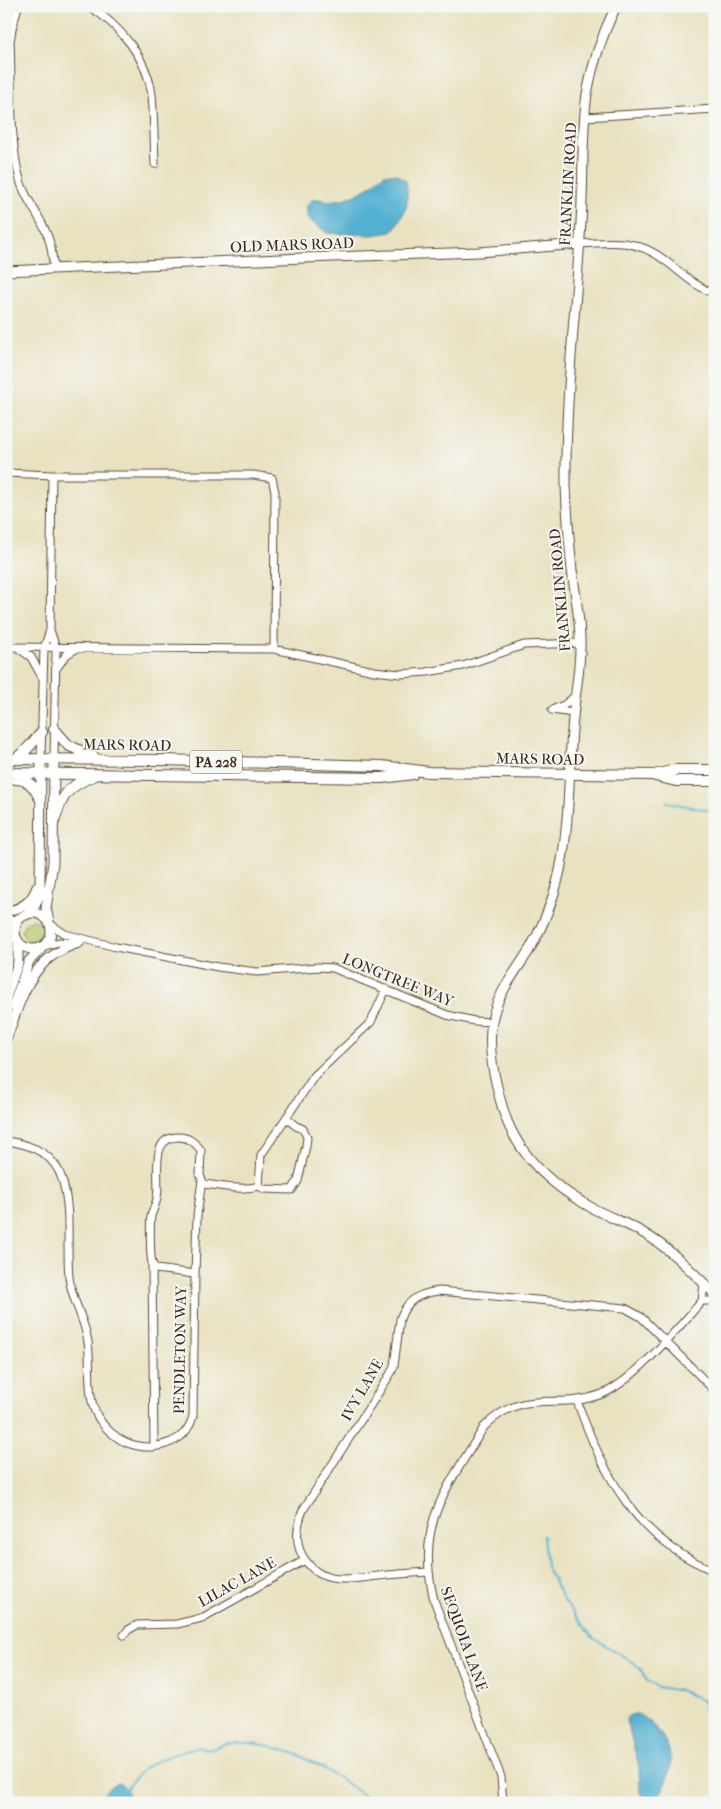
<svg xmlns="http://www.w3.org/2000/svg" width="721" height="1809" viewBox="0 0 721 1809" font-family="'IM FELL French Canon',serif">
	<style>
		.green { fill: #b3c66a; stroke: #777844 }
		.water { fill: #53b0d1; stroke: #476d78 }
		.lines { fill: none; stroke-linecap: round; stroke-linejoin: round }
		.stream { stroke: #53b0d1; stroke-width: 2 }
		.street-casing { stroke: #554636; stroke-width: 9 }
		.secondary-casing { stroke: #554636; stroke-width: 11 }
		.primary-casing { stroke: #554636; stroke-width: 12 }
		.street { stroke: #fff; stroke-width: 7 }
		.secondary { stroke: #fff; stroke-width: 9 }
		.primary { stroke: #fff; stroke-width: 10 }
		.labels { text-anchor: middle; stroke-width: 4; stroke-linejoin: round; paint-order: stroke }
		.shield { fill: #f6f6f2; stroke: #73675e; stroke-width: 1 }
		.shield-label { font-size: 14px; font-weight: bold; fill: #3b2a1e }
		.street-label { font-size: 15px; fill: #3b2a1e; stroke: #f6f6f2 }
	</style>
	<rect width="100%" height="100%" fill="#f6f6f2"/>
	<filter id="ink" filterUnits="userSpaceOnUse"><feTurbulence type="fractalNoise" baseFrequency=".02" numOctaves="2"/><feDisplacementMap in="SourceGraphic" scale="10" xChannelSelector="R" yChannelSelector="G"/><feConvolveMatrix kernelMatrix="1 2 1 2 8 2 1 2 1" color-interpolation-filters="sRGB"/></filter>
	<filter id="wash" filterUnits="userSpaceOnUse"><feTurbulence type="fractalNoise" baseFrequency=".0096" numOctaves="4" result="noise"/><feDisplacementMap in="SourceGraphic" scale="20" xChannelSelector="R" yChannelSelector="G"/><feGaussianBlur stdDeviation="1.12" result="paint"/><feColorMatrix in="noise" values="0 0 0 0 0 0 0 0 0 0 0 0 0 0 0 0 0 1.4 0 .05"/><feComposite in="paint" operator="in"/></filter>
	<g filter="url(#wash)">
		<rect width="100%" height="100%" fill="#e9e2c1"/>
		<path class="green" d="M22 931a11 11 0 1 1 22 0a11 11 0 1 1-22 0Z"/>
		<path class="water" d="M384,174h13l9,7c4,26 0,29 -14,51l-20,3 -45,-2 -20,-15v-13l7,-7c27,8 51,-5 70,-24z
			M638,1714c20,12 38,34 31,59 -3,9 -7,18 -11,26l-7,3 -11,-9 -1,-26 -13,-49 4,-3z
			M120,1783c8,6 10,11 6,20h-31c7,-8 14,-18 25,-20z"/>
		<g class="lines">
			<path class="stream" d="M666,802l46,9 3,2
				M543,1536l3,30 18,35 28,36 42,26 7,7 6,11 10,6 25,4 23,11c1,11 1,18 10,25
				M705,1702l10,-18
				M125,1790c7,-8 15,-20 24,-25 14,-8 31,-13 46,-17 6,-2 13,2 19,0 5,-1 9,-5 14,-5 59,-4 97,25 142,57"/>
		</g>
	</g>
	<g filter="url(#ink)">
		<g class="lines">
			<g class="street-casing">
				<path id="street" d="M18,6l-6,23 -2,13c2,42 -1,99 10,138 5,19 19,34 26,52 6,11 6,25 8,37
					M89,6c31,20 58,51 63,89 2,22 2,46 3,69
					M585,117l130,-8
					M579,244c35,-3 60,-5 88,18 16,12 29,25 48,32
					M6,473l46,2h201l19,3 3,14 -1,157
					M50,630l6,18 -2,111
					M6,647l268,2 100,22 26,3 27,-2 36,-6 61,-21 57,-2
					M18,648l13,9 11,20
					M56,669l10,-14 10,-6
					M552,710l12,-5 11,-9
					M552,710l21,3
					M41,759l3,-111 6,-18 2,-155
					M6,920h8l8,-4
					M50,924l15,10 51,13 102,20 39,5 61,-5 15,1 114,47 27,6 18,1
					M6,929l10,10
					M45,946l14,-4 19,1
					M6,1141c25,3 48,12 56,38 10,32 4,65 7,98 2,22 16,42 19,65 5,38 -8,70 30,96 10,7 28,11 40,8 18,-4 30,-11 35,-30l2,-142 -39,-5c-1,-1 -4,-5 -4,-6 -2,-7 -2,-40 -1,-47 2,-6 5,-12 6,-18 4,-20 -9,-61 21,-61 11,0 16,5 23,13l-1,25 2,5 -5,36 -2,58
					M202,1180l2,4c18,2 37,7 55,2l2,-31 54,-80 56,-53 15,-33
					M259,1186l5,3 28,1 6,-9 8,-35 1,-9 -4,-8 -7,-3 -10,-8
					M152,1264l2,183
					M704,1284l-2,17h13
					M577,1401c26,74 60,140 138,170
					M428,1572c-17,1 -33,2 -50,4 -30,3 -58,11 -76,-21 -7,-13 -5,-31 1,-45l88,-137 3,-7 6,-47c6,-19 20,-26 39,-28l186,17 16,9 74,74
					M124,1635l4,-5 9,-5 40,-1 25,-6 103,-58
					M503,1803l-2,-26 -67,-177c-19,-77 12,-110 50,-173 42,-42 72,-15 118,-33 33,-14 75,-65 100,-93"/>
			</g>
			<g class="secondary-casing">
				<path id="secondary" d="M616,6c-13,27 -24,59 -29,88 -6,42 -3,86 -6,128 -5,87 -16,175 -15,263 1,28 3,57 6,85 3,23 8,47 8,71 1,25 -5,52 -7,77 -4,41 -3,81 -8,121 -4,38 -15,74 -34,108 -14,24 -35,47 -39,75 -5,27 3,59 10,84 13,48 49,80 92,103 17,9 35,15 51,25 27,16 48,39 70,60
					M6,271l297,-13 176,-6 100,-8
					M6,912c16,-4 25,-9 31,-25
					M15 931a18 18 0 1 1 36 0a18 18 0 1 1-36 0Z
					M26,915l9,-9 5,-12 1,-135
					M49,921l-3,-13 7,-45 1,-104
					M6,997l12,-34v-21
					M13,1006l16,-45 13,-13
					M6,1039c17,-43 23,-81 73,-96"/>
			</g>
			<g class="primary-casing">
				<path id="primary" d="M54,729l14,16 27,13
					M6,759l156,1 220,6 47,6 225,3 22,-5h39
					M16,759l12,-11 14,-16
					M6,773l376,5 31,-4
					M655,776l21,5h39
					M15,779c13,0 19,7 24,18
					M54,822c7,-26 14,-36 39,-46"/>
			</g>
			<use href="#street" class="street"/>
			<use href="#secondary" class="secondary"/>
			<use href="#primary" class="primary"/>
		</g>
	</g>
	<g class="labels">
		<rect class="shield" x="190" y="750.5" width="52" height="23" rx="4"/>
		<g class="shield-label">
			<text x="216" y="767">PA 228</text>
		</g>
		<g class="street-label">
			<text transform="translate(568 184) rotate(-87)" y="5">FRANKLIN ROAD</text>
			<text transform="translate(292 245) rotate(-2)" y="5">OLD MARS ROAD</text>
			<text transform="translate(560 590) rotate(-95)" y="5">FRANKLIN ROAD</text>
			<text transform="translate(127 745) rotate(1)" y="5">MARS ROAD</text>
			<text transform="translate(540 759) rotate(1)" y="5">MARS ROAD</text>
			<text transform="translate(398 980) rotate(22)" y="5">LONGTREE WAY</text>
			<text transform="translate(180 1350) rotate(-89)" y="5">PENDLETON WAY</text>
			<text transform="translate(362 1390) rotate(-60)" y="5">IVY LANE</text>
			<text transform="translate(237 1582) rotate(-29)" y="5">LILAC LANE</text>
			<text transform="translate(464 1639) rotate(70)" y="5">SEQUOIA LANE</text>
		</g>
	</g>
	<rect width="721" height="1809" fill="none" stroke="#f6f6f2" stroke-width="25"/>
</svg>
